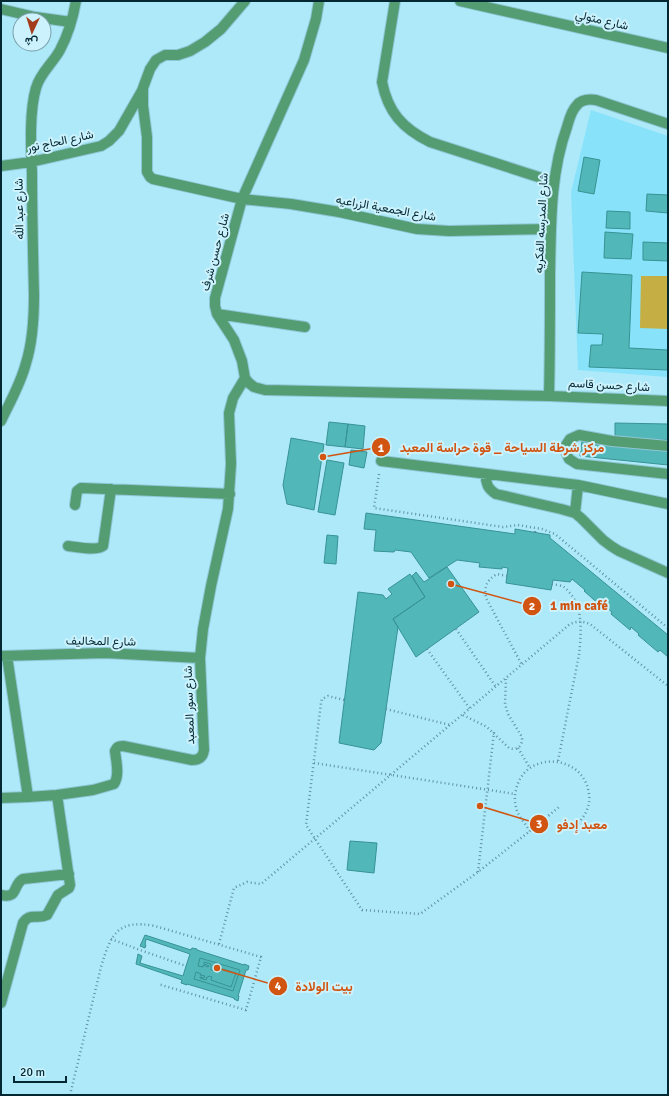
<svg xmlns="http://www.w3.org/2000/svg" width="669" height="1096" viewBox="0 0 669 1096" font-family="Signika,Vazirmatn,sans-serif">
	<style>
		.built { fill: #87e2fa }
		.pitch { fill: #c5ae44 }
		.building { fill: #52b7b8; stroke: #379394 }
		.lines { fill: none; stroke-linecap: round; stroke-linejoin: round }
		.minor-casing { stroke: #8fc6d5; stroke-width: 12 }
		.path { stroke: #6293a0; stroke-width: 2.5; stroke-dasharray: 1 3; stroke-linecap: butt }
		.minor { stroke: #549c72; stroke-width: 10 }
		.labels { text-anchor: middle; stroke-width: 4; stroke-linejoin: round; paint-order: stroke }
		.street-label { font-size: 12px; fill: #042831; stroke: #ccf2fd }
		.leader { fill: none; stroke: #d15410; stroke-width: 1.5 }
		.callout-dot { fill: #d15410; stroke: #ccf2fd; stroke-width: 1.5 }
		.mark-label { font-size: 12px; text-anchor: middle; font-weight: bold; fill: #fff }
		.callout-label { font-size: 13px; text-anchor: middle; font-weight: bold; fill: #d15410; stroke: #ccf2fd; stroke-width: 4; stroke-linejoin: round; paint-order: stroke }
	</style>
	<rect width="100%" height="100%" fill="#ade9f9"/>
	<path class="built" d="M591,110l77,26v241l-90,-7 -7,-178z"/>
	<path class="pitch" d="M641,276h27v53l-28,-1z"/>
	<path class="building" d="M584,157l16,3 -6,34 -16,-3z
		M647,194l21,1v18l-22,-2z
		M607,211l23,1v17l-24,-1z
		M605,232l28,2 -2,25 -27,-1z
		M643,242l25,1v18l-25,-1z
		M582,272l50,3 -3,73 39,2v20l-79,-3 2,-22h11l1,-11 -25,-1z
		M329,422l19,2 -3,23 -19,-2z
		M615,423l53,1v16l-53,-1z
		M348,424l17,2 -2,23 -18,-2z
		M291,438l33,6 -10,66 -27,-6 -4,-19z
		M582,441l86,9v15l-88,-9z
		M351,450l16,2 -3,16 -15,-3z
		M327,460l17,3 -9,52 -17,-3z
		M366,513l149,21v-5l35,6v3l118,97v22l-8,-7 -2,2 -20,-17 1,-1 -8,-7 -1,3 -19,-16 1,-2 -10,-8 -1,2 -17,-15 1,-1 -13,-11 -2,3 -17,-2 -2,10 -45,-7 2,-15 -6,-1v2l-23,-2 1,-4 -23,-3 -28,18 -18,-26 -16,-2 -1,2 -20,-1 2,-21 -12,-1z
		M327,535l11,1 -2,28 -12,-1z
		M447,567l32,45 -63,45 -23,-38 32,-22 -13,-21 4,-4 8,10z
		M410,574l15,23 -32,22 5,8 -17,116 -7,7 -35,-7 19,-151 25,3 3,4 6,-5 -4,-5z
		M350,841l27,2 -3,30 -27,-3z
		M145,935l46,15 1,-2 5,1v1l47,15v-1l5,2 -1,4h-2l-8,26h1l-1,5 -4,-2v-1l-47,-14v1l-6,-2 1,-3 -46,-16 2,-10 4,2 -2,7 43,13 3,-10 4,-12 -44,-15 -1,6h1l-1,3 -5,-2z
		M200,958l40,12 -7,21 -39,-12 2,-7 5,2 -1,1 5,1 -1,2 -4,-1v1l6,2 1,-3h1l1,-1 3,1 -1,3 20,7 5,-14 -20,-6 -2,3h-3v-6l-7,-2v2l3,1 2,1 -1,1 -5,-2v2l-5,-1z"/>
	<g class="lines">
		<g class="minor-casing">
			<path id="minor" d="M245,1l-24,28 -16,13 -15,9 -12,4h-13l-9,5 -6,9 -7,19v18l4,31v35l3,5 3,2 89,20 49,5 48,8 78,17 32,2 102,-2
				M319,1l-3,18 -12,41 -62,139 -27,99v8l2,8 17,26 8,21 3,17 4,5 5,4 11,3 284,6 119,5
				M395,1l-13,81c6,30 20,46 48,60l124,40
				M460,1l208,47
				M1,9l34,8 36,5
				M1,166l30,-4 70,-16 8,-5 10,-10 24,-42
				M217,314l88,13
				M549,396c1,-41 1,-81 1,-122 1,-49 0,-100 17,-147 2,-7 4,-16 10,-22 5,-6 12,-6 19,-5l72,24
				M1,421c9,-19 20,-38 25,-58 7,-22 8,-45 8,-68 -1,-41 -2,-81 -2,-122 -1,-24 -3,-61 4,-85 4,-15 17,-25 24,-38 8,-15 13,-32 16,-49
				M668,446l-56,-5 -33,-6 -9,4 -6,9 5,11 8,5 91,10
				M381,461l197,24 90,19
				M485,474c2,11 2,14 11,20l65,15 14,4 6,5 22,22 8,6 8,5 49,22
				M75,505l2,-14 4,-3 149,6
				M575,513l3,-28
				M68,546c8,1 29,5 35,0l8,-57
				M1,656l104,-3 95,5
				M7,656l21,141
				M1,798l27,-1 29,-2
				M1,895c18,4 11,-10 22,-16l46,-5
				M1,1003l22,-80c7,-11 14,-3 24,-8l11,-20 11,-7 1,-3 -13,-90 36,-5 21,-6c6,-9 2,-23 1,-33 2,-4 3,-5 8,-5l69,14c7,0 11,-3 12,-10l-4,-92 3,-29 8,-43 17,-77 3,-45 -2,-51 4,-15 12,-20"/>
		</g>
		<path class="path" d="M379,474l-5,34 129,19 15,-2 24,4 13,5 113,94
			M535,532v-4
			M507,576l-10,-2c-10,6 -13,12 -11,24l36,67
			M552,584c4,1 9,1 12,3 2,1 3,3 5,5 15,16 12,43 10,63l-21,106
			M456,629l40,58
			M427,649l43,60
			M344,700l-16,-4 -6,3 -1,4 -15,122 56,85 58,4 58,-42 52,-41 29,-24
			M386,709l64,16
			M463,715l24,12 22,21c9,3 14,-3 13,-11l-14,-23 -3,-10 1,-25
			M518,748l12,20
			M314,763l201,31
			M530,831c-4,-6 -10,-13 -13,-20 -2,-7 -3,-14 -1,-21 8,-40 68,-37 73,4 2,14 -6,25 -16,34
			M478,872l16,-140
			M111,939l29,11 46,16
			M219,944l15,-56 13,-6 14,2 309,-260c7,-3 13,-3 20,0l78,62
			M70,1095l31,-128c10,-33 16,-48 54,-41l106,31 -15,53 -88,-26"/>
		<use href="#minor" class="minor"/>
	</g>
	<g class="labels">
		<g class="street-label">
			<text transform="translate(602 20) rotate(13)" y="4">شارع متولي</text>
			<text transform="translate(60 141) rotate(-12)" y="4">شارع الحاج نور</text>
			<text transform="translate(386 208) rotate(10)" y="4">شارع الجمعية الزراعيه</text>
			<text transform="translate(19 209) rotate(-91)" y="4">شارع عبد الله</text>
			<text transform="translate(541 223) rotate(-87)" y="4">شارع المدرسه الفكريه</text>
			<text transform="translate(215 252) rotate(-75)" y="4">شارع حسن شرف</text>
			<text transform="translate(609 385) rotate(3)" y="4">شارع حسن قاسم</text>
			<text transform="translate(101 641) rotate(1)" y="4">شارع المخاليف</text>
			<text transform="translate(189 705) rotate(-92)" y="4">شارع سور المعبد</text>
		</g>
	</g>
	<path class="leader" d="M323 457L381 447M451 584L532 606M480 806L539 824M217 968L278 986"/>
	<g class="callout-dot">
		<circle cx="323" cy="457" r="4"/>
		<circle cx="451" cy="584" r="4"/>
		<circle cx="480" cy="806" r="4"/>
		<circle cx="217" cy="968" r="4"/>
		<circle cx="381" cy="447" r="10"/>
		<circle cx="532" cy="606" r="10"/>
		<circle cx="539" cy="824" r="10"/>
		<circle cx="278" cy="986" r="10"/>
	</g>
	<g class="mark-label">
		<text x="381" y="452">1</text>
		<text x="532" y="610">2</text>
		<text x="539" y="828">3</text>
		<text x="278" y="990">4</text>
	</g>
	<g class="callout-label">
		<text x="502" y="452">مركز شرطة السياحة _ قوة حراسة المعبد</text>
		<text x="579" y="610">1 min café</text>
		<text x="582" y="829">معبد إدفو</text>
		<text x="324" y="991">بيت الولادة</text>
	</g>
	<rect width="669" height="1096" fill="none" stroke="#042831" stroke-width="4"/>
	<g transform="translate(32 32) rotate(184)"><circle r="19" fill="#ccf2fd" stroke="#7ca1ab"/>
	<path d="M0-3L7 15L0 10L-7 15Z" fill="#a43c1e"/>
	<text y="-6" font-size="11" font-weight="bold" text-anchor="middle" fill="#042831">ش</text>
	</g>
	<path d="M14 1076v6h52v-6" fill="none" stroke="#042831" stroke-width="2"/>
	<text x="20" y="1076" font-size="12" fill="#042831" stroke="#ccf2fd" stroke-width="3" paint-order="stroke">20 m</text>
</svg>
